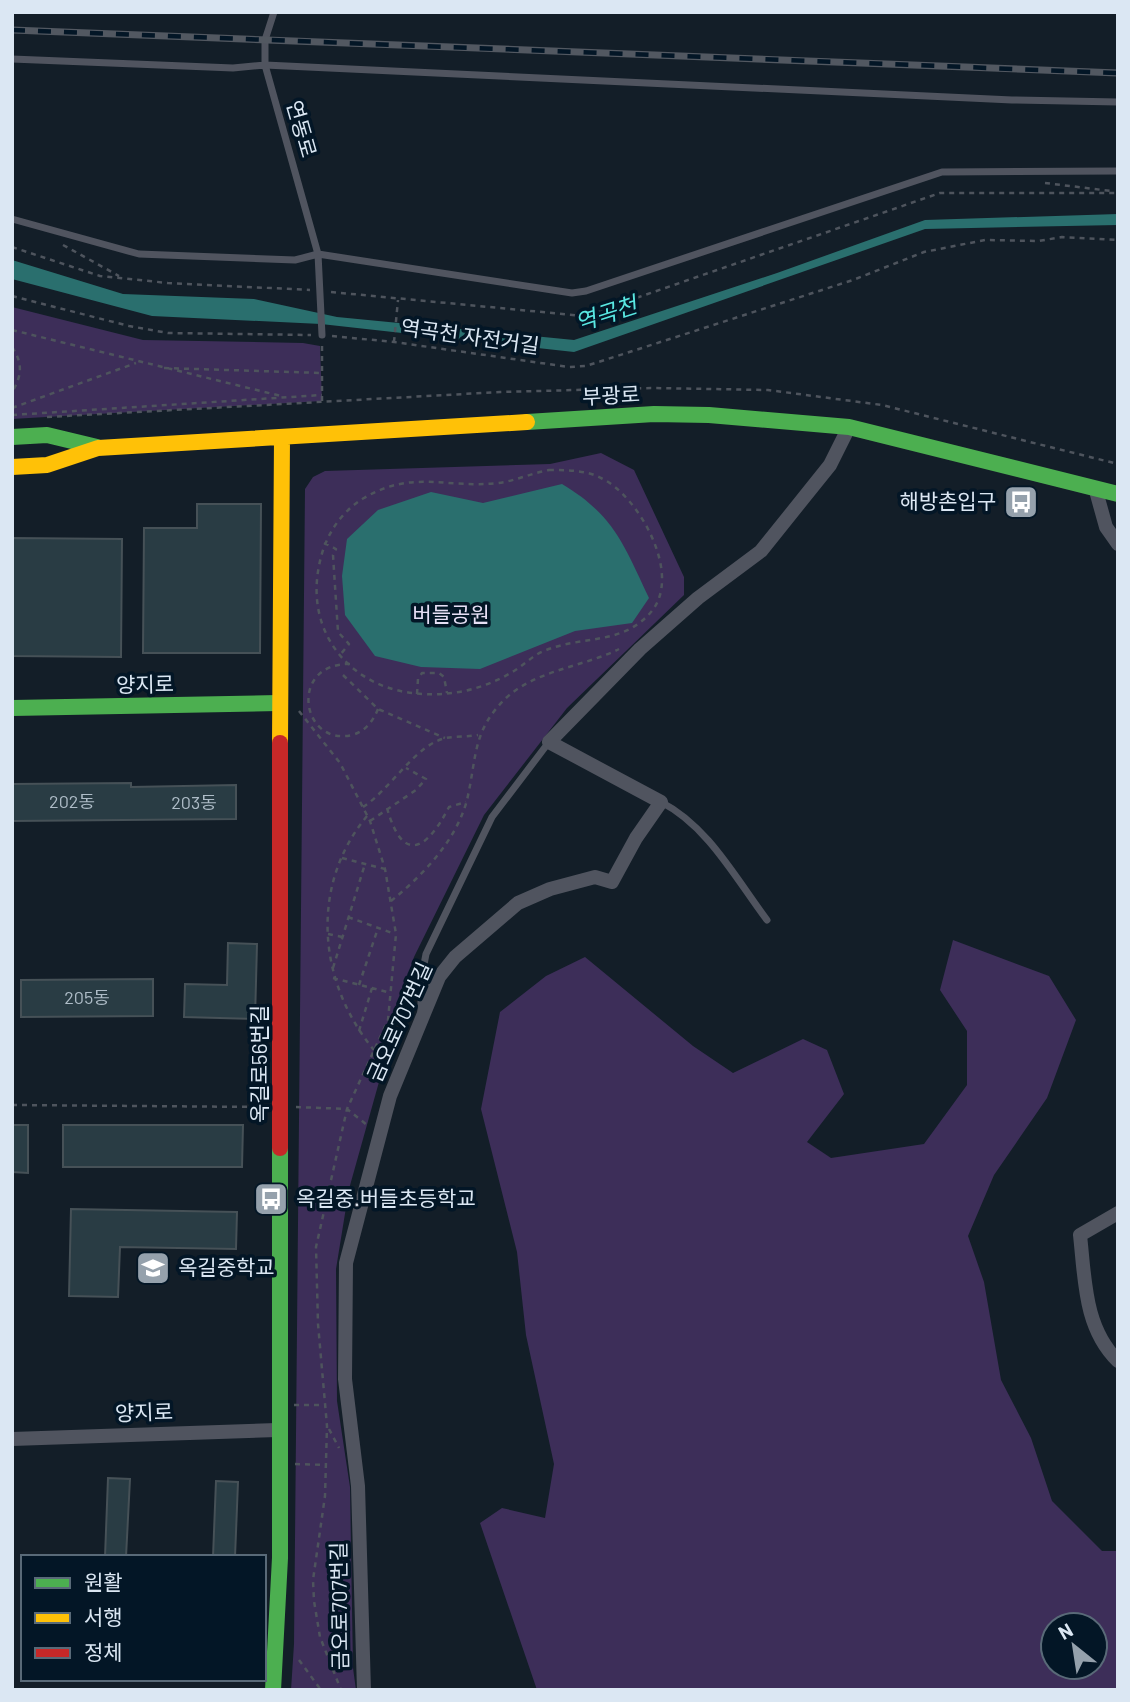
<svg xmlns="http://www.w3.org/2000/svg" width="1130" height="1702" viewBox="0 0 1130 1702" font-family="Barlow,'Noto Sans KR',sans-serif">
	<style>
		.green { fill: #3d2e59; fill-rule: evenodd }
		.water { fill: #2a6f6e }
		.building { fill: #293c44; stroke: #465157; stroke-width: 2 }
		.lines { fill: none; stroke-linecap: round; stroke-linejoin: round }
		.path { stroke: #4e545d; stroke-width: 2.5; stroke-dasharray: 5 5; stroke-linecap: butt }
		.lane { stroke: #50545f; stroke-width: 7 }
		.street { stroke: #50545f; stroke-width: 14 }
		.fast { stroke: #4caf50; stroke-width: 16 }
		.slow { stroke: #ffc107; stroke-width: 16 }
		.jam { stroke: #c62828; stroke-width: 16 }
		.rail-casing { stroke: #525861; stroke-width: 7 }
		.rail { stroke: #031626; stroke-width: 4.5; stroke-dasharray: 13; stroke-linecap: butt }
		.labels { text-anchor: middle; stroke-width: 7; stroke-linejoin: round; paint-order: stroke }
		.number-label { font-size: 18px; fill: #aebcc7 }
		.street-label { font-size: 21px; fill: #dbe7f3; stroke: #031626 }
		.poi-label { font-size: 21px; fill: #dbe7f3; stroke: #031626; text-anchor: start }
		.park-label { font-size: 21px; fill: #e6dff5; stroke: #031626 }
		.water-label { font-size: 23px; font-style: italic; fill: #59e7e2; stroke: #031626 }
	</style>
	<rect width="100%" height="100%" fill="#131e28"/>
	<path class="green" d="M12,307l131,33 160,3 17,3 2,55 -310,18z
		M601,453l33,17 50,107v18l-117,113 -83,107 -70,142 -65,232 -13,80 1,132 13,86 3,181 3,22h-65l3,-46 11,-1155 8,-12 12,-6 225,-7z
		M953,940l96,36 27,44 -29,78 -53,77 -26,61 16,46 17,98 30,58 21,63 50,50h16v139h-581l-57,-167 22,-15 43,10 9,-54 -28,-129 -9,-83 -36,-143 19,-97 46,-36 39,-19 108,89 40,27 70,-34 24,11 17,44 -37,48 24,16 93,-14 43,-59v-54l-27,-41zM1053,1625h42v42h-42z"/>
	<path class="water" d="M1118,214v11l-193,4 -351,123 -253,-28 -169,-8 -140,-37v-19l111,34 131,5 83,18 237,23 203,-67 148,-53z
		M562,484c52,31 62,61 87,114l-17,25 -57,8 -95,38 -59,-2 -46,-11 -30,-41 -3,-39 5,-37 31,-29 53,-18 52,11z"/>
	<path class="building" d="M197,504h64l-1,149h-117l1,-125h53z
		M12,538l110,1 -1,118 -109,-1z
		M131,783v4l105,-2v34l-224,2v-37z
		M228,943l29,1 -2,75 -71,-2 1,-33 42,1z
		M153,979v37l-132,1v-37z
		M12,1125h16v48l-16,-1z
		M63,1125h180l-1,42h-179z
		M71,1209l166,3 -1,37 -116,-2 -2,50 -49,-1z
		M108,1478l22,1 -4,78h-21z
		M216,1481l22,1 -3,75h-22z"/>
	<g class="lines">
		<path class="path" d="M1045,183l66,8
			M63,245l56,31
			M12,247l88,29 68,7 142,7
			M331,292l253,24 356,-123h178
			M12,296l117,30 39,7 143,2
			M12,330l269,66
			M332,336l62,6 175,25 17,-1 267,-86 71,-28 61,-12 54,1 23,-4 56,3
			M394,342l4,-42
			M322,346v55
			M12,347c11,16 10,29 0,45
			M164,368l158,5
			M12,408l124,-45
			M12,415l310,-20
			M47,417l453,-25 151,-4 117,2 114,15 236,59
			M549,470c17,0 37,0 52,8 38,18 82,97 50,134 -29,34 -70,23 -107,39 -11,4 -20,14 -30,20 -28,17 -59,25 -91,23 -70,-3 -118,-59 -104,-128 5,-28 20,-53 45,-68 49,-29 83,-9 134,-15 17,-2 34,-10 51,-13z
			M324,543l12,6 -3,6 5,77 11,12 -9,11
			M350,664c-62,-1 -49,83 2,71 14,-4 21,-14 26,-26
			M343,675l35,34 67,29
			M417,694l1,-15 4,-6h17l5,4 3,16
			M299,711l41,52 30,58 15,48 11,65 -8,86 -41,89 -31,138 2,77 9,102 -2,70 -12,84 1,21 6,36 21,53
			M363,807c28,-18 53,-63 83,-69 10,-2 21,-1 32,-3
			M387,808c16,57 40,42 62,-1l17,-5
			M367,816c-58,70 -49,167 7,234
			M370,821l46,-31 10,-11 -20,-11
			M342,858l43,11
			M391,901c32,-26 65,-60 76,-101 10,-43 5,-69 39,-102 30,-28 77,-31 113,-49
			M348,917l47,17
			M328,934l14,3
			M333,968l32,-104
			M333,978l58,15
			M359,985l19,-57
			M359,1031l13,-43
			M12,1105l252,2
			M296,1107l51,2 20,16
			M294,1405h32
			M329,1429l10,19
			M295,1464l32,1
			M299,1660l22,30"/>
		<path class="lane" d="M274,12l-9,28v25l53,189 4,81
			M12,59l221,9 32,-3 747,35 106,2
			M12,219l127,35 156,6 23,-6 254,39 14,-2 356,-119 176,-1
			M661,802c47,24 75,77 106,118
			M421,1011v-31l5,-26 66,-137 57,-75"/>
		<path class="street" d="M1096,491l10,36 12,17
			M1118,1213l-38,22c5,44 4,93 38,126
			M12,1439l265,-9
			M364,1690l-6,-204 -13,-107 1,-116 44,-167 49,-119 16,-20 63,-54 32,-14 45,-12 17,5 24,-44 25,-36 -112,-60 91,-93 58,-51 63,-47 69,-86 19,-38"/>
		<path class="fast" d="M527,422l127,-8 55,1 140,12 269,67
			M12,437l35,-2 50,12
			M12,708l266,-5
			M273,1690l7,-132v-410"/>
		<path class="slow" d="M12,467l35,-2 51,-17 429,-26
			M280,743l2,-305"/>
		<path class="jam" d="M280,1148v-405"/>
		<g class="rail-casing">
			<path id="rail" d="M12,30l1106,43"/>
		</g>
		<use href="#rail" class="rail"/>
	</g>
	<defs>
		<g id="bus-square" transform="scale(1.75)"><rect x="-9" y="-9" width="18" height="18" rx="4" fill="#95a1ac" stroke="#031626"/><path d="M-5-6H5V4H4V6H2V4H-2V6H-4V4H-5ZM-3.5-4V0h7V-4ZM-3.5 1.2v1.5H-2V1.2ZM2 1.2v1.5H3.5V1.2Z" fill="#fff"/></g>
		<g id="school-square" transform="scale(1.75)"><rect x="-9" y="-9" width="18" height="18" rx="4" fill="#95a1ac" stroke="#031626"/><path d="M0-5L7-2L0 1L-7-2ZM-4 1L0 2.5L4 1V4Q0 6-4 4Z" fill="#fff"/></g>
	</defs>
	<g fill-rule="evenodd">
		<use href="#bus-square" x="1021" y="502"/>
		<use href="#bus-square" x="271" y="1199"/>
		<use href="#school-square" x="153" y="1268"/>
	</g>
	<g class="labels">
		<g class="number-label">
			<text x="72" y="808">202동</text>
			<text x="194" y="809">203동</text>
			<text x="87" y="1004">205동</text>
		</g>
		<g class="street-label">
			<text transform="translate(301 129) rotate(74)" y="7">연동로</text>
			<text transform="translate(470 337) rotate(8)" y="7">역곡천 자전거길</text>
			<text transform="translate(611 396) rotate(-3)" y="7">부광로</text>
			<text transform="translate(145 685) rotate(-1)" y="7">양지로</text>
			<text transform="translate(400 1022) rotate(-66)" y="7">금오로707번길</text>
			<text transform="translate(260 1064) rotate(-90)" y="7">옥길로56번길</text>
			<text transform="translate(144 1413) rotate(-2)" y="7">양지로</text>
			<text transform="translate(340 1606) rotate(-91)" y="7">금오로707번길</text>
		</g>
		<g class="poi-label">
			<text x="996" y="509" text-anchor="end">해방촌입구</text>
			<text x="296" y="1206">옥길중.버들초등학교</text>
			<text x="178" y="1275">옥길중학교</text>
		</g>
		<g class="park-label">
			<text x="451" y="622">버들공원</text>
		</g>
		<g class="water-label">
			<text transform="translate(606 314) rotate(-18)" y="8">역곡천</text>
		</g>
	</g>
	<rect width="1130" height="1702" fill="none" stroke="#dbe7f3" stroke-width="28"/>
	<rect x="21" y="1555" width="245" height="126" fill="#031626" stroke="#596a78" stroke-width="2"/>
	<rect x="35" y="1578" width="35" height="10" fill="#4caf50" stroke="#596a78" stroke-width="2"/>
	<text x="84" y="1590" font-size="21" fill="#dbe7f3">원활</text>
	<rect x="35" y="1613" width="35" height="10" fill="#ffc107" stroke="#596a78" stroke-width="2"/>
	<text x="84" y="1625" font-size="21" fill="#dbe7f3">서행</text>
	<rect x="35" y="1648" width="35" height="10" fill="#c62828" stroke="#596a78" stroke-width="2"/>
	<text x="84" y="1660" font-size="21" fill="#dbe7f3">정체</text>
	<g transform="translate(1074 1646) rotate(330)"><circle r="33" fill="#031626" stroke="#596a78" stroke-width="2"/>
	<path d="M0-5L12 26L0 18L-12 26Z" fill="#95a1ac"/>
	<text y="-10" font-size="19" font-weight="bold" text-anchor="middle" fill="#dbe7f3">N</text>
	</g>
</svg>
